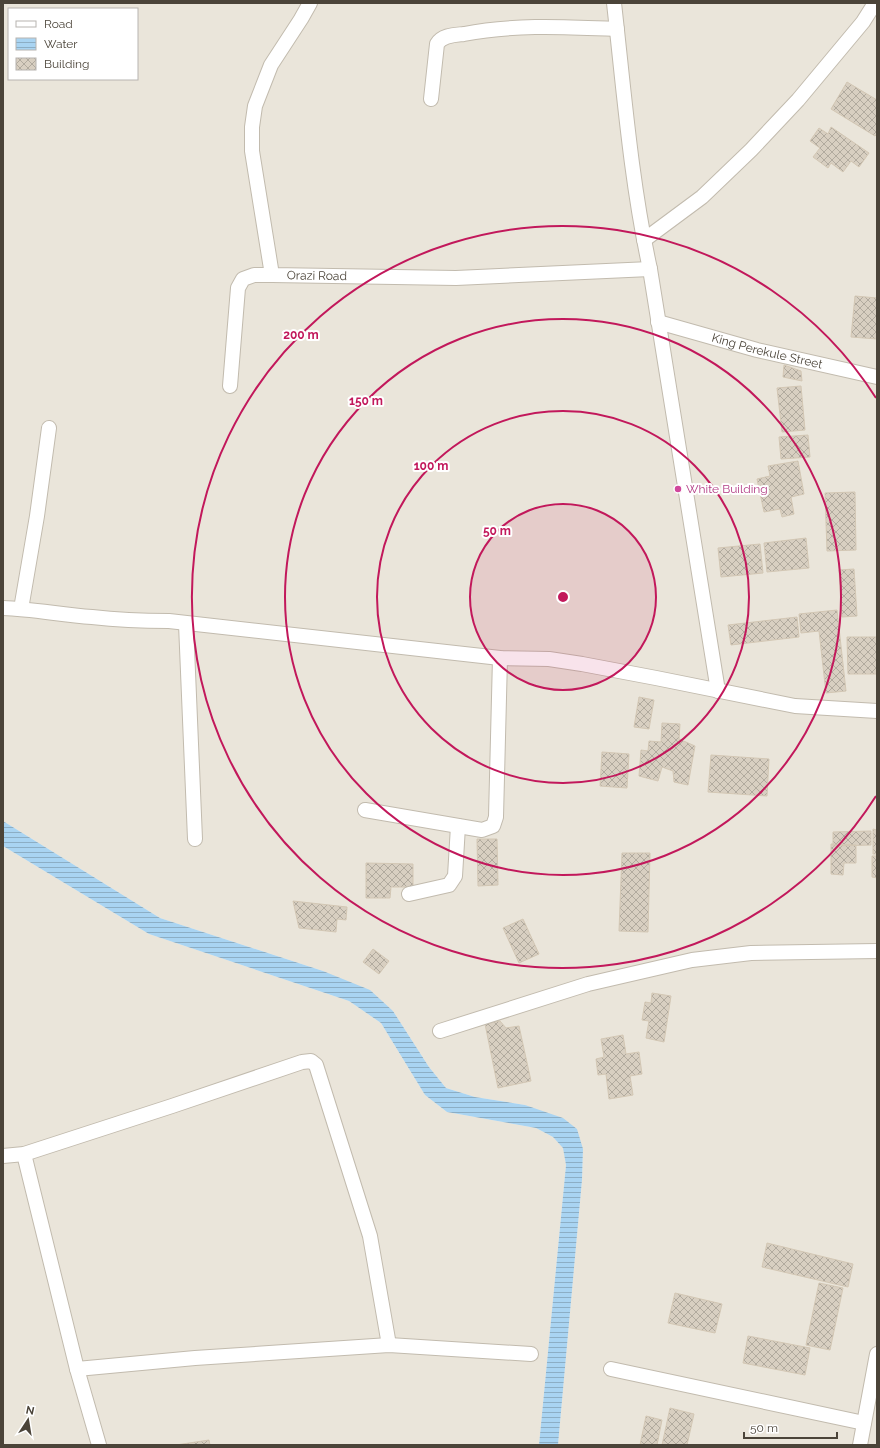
<svg xmlns="http://www.w3.org/2000/svg" width="880" height="1448" viewBox="0 0 880 1448" font-family="Raleway,sans-serif">
	<style>
		.residential { fill: #eae5da; fill-rule: evenodd }
		.water { fill: url(#water-rules) }
		.building { fill: url(#building-cross-hatch); stroke: #d3c7b4 }
		.lines { fill: none; stroke-linecap: round; stroke-linejoin: round }
		.minor-casing { stroke: #c2bbae; stroke-width: 16 }
		.minor { stroke: #fff; stroke-width: 14 }
		.ring { fill: none; stroke: #c2185b; stroke-width: 2 }
		.hotel-dot { fill: #d1479c; stroke: #fff; stroke-width: 1.5 }
		.labels { text-anchor: middle; stroke-width: 4; stroke-linejoin: round; paint-order: stroke }
		.street-label { font-size: 12px; fill: #4b4439; stroke: #fff }
		.hotel-label { font-size: 12px; fill: #b23c85; stroke: #fff; text-anchor: start }
		.centre { fill: #c2185b; stroke: #fff; stroke-width: 2 }
		.ring-label { font-size: 12px; text-anchor: middle; font-weight: bold; fill: #c2185b; stroke: #fff; stroke-width: 4; stroke-linejoin: round; paint-order: stroke }
	</style>
	<defs>
		<pattern id="water-rules" width="6" height="5" patternUnits="userSpaceOnUse"><rect width="6" height="5" fill="#a9d4f2"/><path d="M0 2.5h6" fill="none" stroke="#8caec5"/></pattern>
		<pattern id="building-cross-hatch" width="8" height="8" patternUnits="userSpaceOnUse"><rect width="8" height="8" fill="#d8cfc1"/><path d="M0 0l8 8M0 8l8-8" fill="none" stroke="#b1aa9e"/></pattern>
	</defs>
	<rect width="100%" height="100%" fill="#f6f3ec"/>
	<path class="residential" d="M3,3h874v1442h-319l24,-265 1,-31 -58,-44 -50,-8 -29,-9 -17,-21 -36,-56 -70,-40 -163,-53 -157,-97zM9,9h128v70h-128z
		M3,846l146,88 200,67 32,22 44,72 22,17 89,16 17,9 11,11 2,17 -27,280h-536z"/>
	<path class="water" d="M3,821l157,97 163,53 47,19 23,21 36,56 17,21 29,9 50,8 38,13 14,11 6,20 -1,31 -24,265h-19l27,-280 -3,-17 -10,-11 -17,-9 -89,-16 -22,-17 -44,-72 -32,-22 -200,-67 -146,-88z"/>
	<path class="building" d="M847,82l30,18v34l-2,2 -44,-27z
		M831,127l38,26 -10,14 -8,-6 -8,11 -12,-9 -3,5 -15,-11 7,-9 -10,-7 9,-13 9,6z
		M855,296l22,2v41l-26,-2z
		M784,365l17,6 1,10 -19,-4z
		M801,386l4,44 -23,2 -5,-44z
		M808,435l2,22 -29,2 -2,-22z
		M798,461l6,33 -13,3 3,17 -12,3 -2,-8 -16,3 -7,-33 13,-3 -2,-10z
		M855,492l1,58 -29,1 -2,-58z
		M806,538l3,30 -42,4 -3,-29z
		M760,544l3,29 -42,4 -3,-29z
		M854,569l3,47 -15,1 -3,-47z
		M837,610l9,81 -20,2 -7,-62 -18,2 -2,-19z
		M797,617l2,20 -68,8 -3,-20z
		M847,637h30v37h-29z
		M639,697l15,3 -5,29 -15,-2z
		M662,723l18,1 -1,15 16,7 -7,39 -14,-3 -1,-11 -11,-4 -4,14 -19,-5 2,-26 7,1 1,-10 12,1z
		M602,752l27,2 -2,34 -27,-2z
		M711,755l58,4 -2,37 -59,-4z
		M873,829l4,1v24h-4z
		M871,831v14l-38,1v-14z
		M477,839h20l1,46 -20,1z
		M831,844l25,1v18h-12l-1,12 -12,-1z
		M622,853h28l-2,79 -29,-1z
		M872,856h5v22l-5,-1z
		M366,863l47,1v23h-22l-1,11h-24z
		M293,901l54,6 -1,13 -9,-1 -1,13 -37,-4z
		M523,919l16,35 -20,9 -16,-35z
		M373,949l16,12 -10,13 -16,-12z
		M652,993l19,3 -7,46 -18,-4 3,-17 -7,-1 3,-18 6,1z
		M500,1021l6,7 13,-2 12,55 -33,7 -13,-64z
		M623,1035l3,19 13,-2 3,22 -12,2 3,19 -24,4 -3,-25 -8,1 -2,-16 8,-2 -3,-18z
		M767,1243l86,21 -5,23 -86,-20z
		M819,1283l24,5 -13,62 -24,-5z
		M675,1293l47,11 -7,29 -47,-10z
		M748,1336l62,12 -5,27 -62,-12z
		M670,1408l24,6 -7,31h-25z
		M646,1416l16,4 -5,25h-17z
		M209,1440l1,5h-34z"/>
	<g class="lines">
		<g class="minor-casing">
			<g id="minor">
				<path id="s1" d="M310,3l-9,16 -30,46 -16,41 -3,21v24l20,124 184,3 194,-9"/>
				<path d="M614,3c10,89 17,179 36,266l68,422"/>
				<path d="M431,99l6,-55c5,-9 18,-9 27,-10 51,-10 102,-7 153,-5"/>
				<path d="M644,240l58,-43 49,-47 47,-50 65,-78 12,-19"/>
				<path id="s2" d="M658,322l99,28 120,27"/>
				<path d="M230,386l8,-98 5,-9 11,-4h18"/>
				<path d="M3,608c30,1 59,7 89,9 26,3 51,4 77,4l331,37 49,1 33,5 74,14 139,28 82,5"/>
				<path d="M21,609l16,-93 12,-88"/>
				<path d="M186,624l9,215"/>
				<path d="M365,810l117,20 11,-4 3,-9 4,-159"/>
				<path d="M409,894l40,-9 6,-9 3,-50"/>
				<path d="M440,1031l148,-47 104,-24 59,-7 126,-2"/>
				<path d="M24,1154l53,215 22,76"/>
				<path d="M3,1156l21,-2 148,-48 130,-44 9,-1 5,4 54,171 19,109"/>
				<path d="M77,1369l118,-11 194,-13 142,9"/>
				<path d="M611,1369l253,54"/>
				<path d="M860,1445l17,-91"/>
			</g>
		</g>
		<use href="#minor" class="minor"/>
	</g>
	<circle cx="563" cy="597" r="93" fill="#c2185b" fill-opacity=".12"/>
	<g class="ring">
		<circle cx="563" cy="597" r="93"/>
		<circle cx="563" cy="597" r="186"/>
		<circle cx="563" cy="597" r="278"/>
		<path d="M876 796A371 371 0 1 1 876 398"/>
	</g>
	<circle class="hotel-dot" cx="678" cy="489" r="4"/>
	<g class="labels">
		<g class="street-label">
			<text dy="4" stroke="none"><textPath href="#s1" startOffset="333">Orazi Road</textPath></text>
			<text dy="4" stroke="none"><textPath href="#s2" startOffset="113">King Perekule Street</textPath></text>
		</g>
		<g class="hotel-label">
			<text x="686" y="493">White Building</text>
		</g>
	</g>
	<circle cx="563" cy="597" r="6" class="centre"/>
	<g class="ring-label">
		<text x="301" y="339">200 m</text>
		<text x="366" y="405">150 m</text>
		<text x="431" y="470">100 m</text>
		<text x="497" y="535">50 m</text>
	</g>
	<rect width="880" height="1448" fill="none" stroke="#4b4439" stroke-width="8"/>
	<rect x="8" y="8" width="130" height="72" fill="#ffffff" stroke="#b7b4b0"/>
	<rect x="16" y="21" width="20" height="6" fill="#ffffff" stroke="#b7b4b0"/>
	<text x="44" y="28" font-size="12" fill="#4b4439">Road</text>
	<rect x="16" y="38" width="20" height="12" fill="url(#water-rules)" stroke="#b7b4b0"/>
	<text x="44" y="48" font-size="12" fill="#4b4439">Water</text>
	<rect x="16" y="58" width="20" height="12" fill="url(#building-cross-hatch)" stroke="#b7b4b0"/>
	<text x="44" y="68" font-size="12" fill="#4b4439">Building</text>
	<g transform="translate(28 1420) rotate(12)" stroke="#ffffff" stroke-width="3" paint-order="stroke">
	<path d="M0-3L7 15L0 10L-7 15Z" fill="#4b4439"/>
	<text y="-6" font-size="11" font-weight="bold" text-anchor="middle" fill="#4b4439">N</text>
	</g>
	<path d="M744 1432v6h93v-6" fill="none" stroke="#4b4439" stroke-width="2"/>
	<text x="750" y="1432" font-size="12" fill="#4b4439" stroke="#ffffff" stroke-width="3" paint-order="stroke">50 m</text>
</svg>
